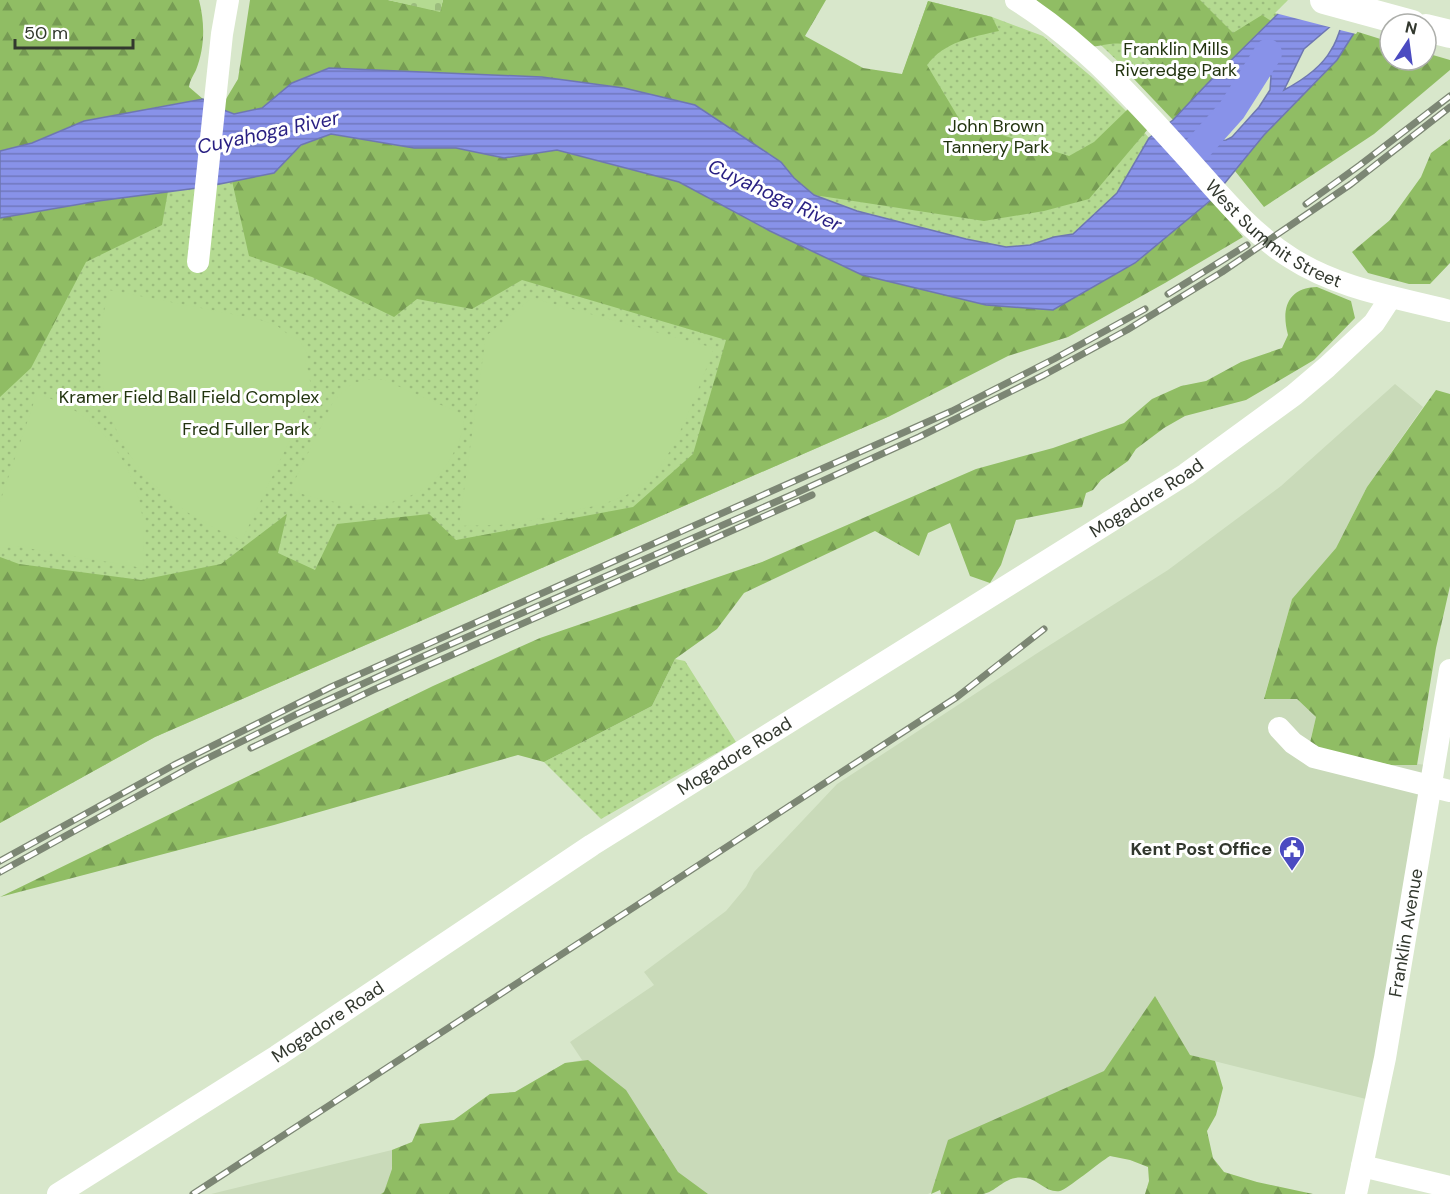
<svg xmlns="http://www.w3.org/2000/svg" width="1450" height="1194" viewBox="0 0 1450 1194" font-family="'DM Sans',sans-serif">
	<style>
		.built { fill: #c9dab9 }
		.green { fill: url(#green-dots) }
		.forest { fill: url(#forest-firs) }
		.cemetery { fill: url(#cemetery-stones) }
		.pitch { fill: #b4da91 }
		.water { fill: url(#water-rules); stroke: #6e77b1; stroke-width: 1.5; fill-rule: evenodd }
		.pier { fill: #d8e7cb }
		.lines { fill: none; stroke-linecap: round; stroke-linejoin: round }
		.river { stroke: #8892e9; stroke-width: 28 }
		.minor { stroke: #fff; stroke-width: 22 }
		.major { stroke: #fff; stroke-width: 28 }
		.rail-casing { stroke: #7c8674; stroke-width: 7 }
		.rail { stroke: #fff; stroke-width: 4.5; stroke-dasharray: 14; stroke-linecap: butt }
		.labels { text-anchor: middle; stroke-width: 6; stroke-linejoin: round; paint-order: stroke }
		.park-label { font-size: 18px; fill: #22340f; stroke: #fff }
		.street-label { font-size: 18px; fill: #32382e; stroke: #fff }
		.poi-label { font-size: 18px; font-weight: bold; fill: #32382e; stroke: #fff; text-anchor: end }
		.water-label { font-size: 20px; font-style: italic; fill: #281f82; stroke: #fff }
	</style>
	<defs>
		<pattern id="green-dots" width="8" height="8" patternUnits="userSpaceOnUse" patternTransform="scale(1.5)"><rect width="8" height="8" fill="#b4da91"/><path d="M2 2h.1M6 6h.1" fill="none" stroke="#9bbc7d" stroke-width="1.8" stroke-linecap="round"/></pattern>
		<pattern id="forest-firs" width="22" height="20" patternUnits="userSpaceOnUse" patternTransform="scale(1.5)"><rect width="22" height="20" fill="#90bd64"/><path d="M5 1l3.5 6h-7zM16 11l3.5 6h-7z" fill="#769b53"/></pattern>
		<pattern id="cemetery-stones" width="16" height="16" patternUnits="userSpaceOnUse" patternTransform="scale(1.5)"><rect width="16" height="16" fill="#b4da91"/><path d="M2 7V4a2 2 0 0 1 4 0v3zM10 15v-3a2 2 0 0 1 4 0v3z" fill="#9bbc7d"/></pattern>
		<pattern id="water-rules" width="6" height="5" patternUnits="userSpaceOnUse" patternTransform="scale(1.5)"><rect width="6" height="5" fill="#8892e9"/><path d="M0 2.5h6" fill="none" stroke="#7078bd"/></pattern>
	</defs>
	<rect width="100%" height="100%" fill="#d8e7cb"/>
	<path class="built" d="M1395,384l28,23 -56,80 -31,61 -44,51 -28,99 33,1 19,18 -7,29 122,20 -57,335 -184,-46 -115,68 -147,71h-717l181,-44 20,-8 8,-18 34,-4 36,-26 25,-2 50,-29 17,-3 -12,-18 84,-57 -10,-13 82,-61 20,-24 8,-15 83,-88 202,-132 129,-82 113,-84z"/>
	<path class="green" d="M1186,0h106l-116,117 -118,-113z
		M928,1l64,16 51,19 50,42 36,36 20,24 -32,55 -44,41 -19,3 -24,8 -24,2 -40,-8 -109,-28 -43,-16 73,-77z
		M331,134l559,282 -735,321 -155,86v-605l98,-17 70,-10z
		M675,659l10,2 51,81 -135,77 -57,-57 108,-56z"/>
	<path class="forest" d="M0,0h199c6,23 6,47 -3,70 -3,6 -6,10 -7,17l14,12 -119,22 -52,22 -32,8z
		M250,0h138l52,11 3,-11h383l-21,36 58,32 39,6 26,-73 64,16 7,14c-27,6 -55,11 -72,34l34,57 108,34 25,-14 34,-33 20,20 -59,70 -45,12 -60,10 -170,-26 -20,-17 -13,-16 -157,-74 -82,-11 -213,-9 -37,15 -30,25 -28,6 -14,-5 18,-30z
		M1036,0h164l33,33 29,-18 9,6 -64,63 -34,36 -40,-42 18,-15c-19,-24 -31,-21 -59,-16z
		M1355,31l35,11v18h36v-7l24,7v10l-76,64 -110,73 -29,-36 29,-36 73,-75z
		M331,134l83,14h42l48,10 53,-8 122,32 91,49 92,44 124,30 67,4 82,-46 76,-63 32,37 -78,46 -97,54 -60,19 -118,60 -735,321 -155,86v-266l19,7 122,16 80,-16 66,-50 -9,39 37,17 22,-46 92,-10 27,26 177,-33 60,-53 33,-114 -204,-60 -50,29 -55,-10 -23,18 -82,-40 -63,-21 -17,-75 42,-8 28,-28z
		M1450,139v124l-20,21h-21l-41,-11 -16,-21 38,-32 31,-43 10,-24z
		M168,191l-6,34 -76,37 -55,106 -31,29v-179l98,-17z
		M1317,287l34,14 4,17 -41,42 -68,40 -61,16 -21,12 -28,21 -8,12 -27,19 -8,10 -7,3 -4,14 -66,13 -15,45 -11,18 -20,-7 -20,-53 -22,10 -9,23 -44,-25 -131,62 -27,36 -42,30 -23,47 -108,56 -26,-7 -244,70 -274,72 433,-211 107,-48 222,-76 214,-93 77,-21 71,-25 28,-24 29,-13 25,-5 35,-19 41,-14 6,-13c-7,-26 -1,-47 29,-48z
		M1436,390l14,4v192l-14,62 -19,117h-26l-82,-18 7,-30 -19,-18h-33l28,-100 44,-51 31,-61z
		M1155,996l35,59 25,6 8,27 -7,27 -9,16 6,27 11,14 33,10 56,12h-168l4,-13 -1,-14 -18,-7 -20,-4c-10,6 -44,34 -50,35 -14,2 -21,-11 -34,-13 -20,-4 -29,14 -43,16 -13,0 -28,0 -42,0l-1,-4 -9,4 17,-54 156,-69z
		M588,1060l38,30 52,82 30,22h-327l3,-2 8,-23v-19l20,-8 8,-18 34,-4 36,-26 25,-2 50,-29z"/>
	<path class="cemetery" d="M388,0h55l-3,12z"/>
	<path class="pitch" d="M109,290l148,29 19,6 18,14 6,2 7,12 -2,7 6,25 -5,21 -64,134c-84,-32 -140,-94 -142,-187 -1,-21 4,-43 9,-63z
		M532,298l182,50c-13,34 -38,104 -62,129 -26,26 -63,30 -97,37 -15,4 -30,9 -45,10 -17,2 -34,1 -51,2l27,-190z
		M367,380h17l80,35c1,15 -5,26 -11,39 -33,65 -106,56 -163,36l44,-90 19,-17z
		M37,393c10,4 20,8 30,13 43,23 71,68 76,116 2,15 0,31 0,46l-134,-23 -5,3 -4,-1v-45z"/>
	<path class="water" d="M1292,0h83l-38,60 -73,75 -53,65 -76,63 -82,47 -67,-5 -124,-30 -92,-44 -91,-49 -122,-32 -53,8 -48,-10h-42l-83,-14 -30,11 -27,28 -69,14 -107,14 -98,17v-67l32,-8 52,-22 119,-22 10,7 21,8 28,-6 30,-25 37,-15 213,9 82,11 71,17 86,57 13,16 20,17 43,16 109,28 40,8 24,-2 24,-8 19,-3 44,-41 32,-55 24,-18 34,-36zM1345,14c-4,12 -7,26 -14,36 -10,18 -30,31 -47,40l20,-41zM1264,73l7,3 -1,14 -11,17 -27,30 -6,3 -11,1 14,-34 15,-20z"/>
	<path class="pier" d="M1288,0h90l-22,34 -20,-5 2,-5 -5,4 -58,-15z"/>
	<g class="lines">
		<path class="river" d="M1198,148l34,-38 36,-57"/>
		<g class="minor">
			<path id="s1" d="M1016,0c67,42 121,102 173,160 31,35 62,73 102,98 48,31 105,39 159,53"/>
			<path d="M198,262l24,-228 6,-34"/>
			<path d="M1279,728l14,15 21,14 136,34"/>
			<path d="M1362,1166l88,21"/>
			<path id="s2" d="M58,1194l219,-138 315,-211 594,-371 108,-79 33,-28 47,-44 17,-26"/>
			<path id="s3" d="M1356,1194l29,-136 65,-388"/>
		</g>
		<path class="major" d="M1324,0l88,24
			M1426,28l24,6"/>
		<g class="rail-casing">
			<path id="rail" d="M1306,204l54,-39 90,-69
				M1168,294l79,-49
				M251,748l122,-58 439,-195
				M0,861l174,-96 157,-78 621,-276 102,-52 91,-50
				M0,872l196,-108 101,-50 120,-55 379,-166 123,-56 125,-62 83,-45 95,-58 129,-88 99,-77
				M193,1194l764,-497 87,-68"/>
		</g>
		<use href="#rail" class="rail"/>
	</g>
	<defs>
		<g id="civic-pin" transform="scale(1.35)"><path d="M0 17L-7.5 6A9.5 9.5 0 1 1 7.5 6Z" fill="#4b4bc1" stroke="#fff"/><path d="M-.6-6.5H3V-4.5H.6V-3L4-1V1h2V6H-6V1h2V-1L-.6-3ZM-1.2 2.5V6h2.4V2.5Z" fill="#fff"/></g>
	</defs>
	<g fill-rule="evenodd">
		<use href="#civic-pin" x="1292" y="849"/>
	</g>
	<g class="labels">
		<g class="park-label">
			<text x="1176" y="55">Franklin Mills<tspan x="1176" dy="21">Riveredge Park</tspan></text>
			<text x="996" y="132">John Brown<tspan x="996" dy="21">Tannery Park</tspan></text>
			<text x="189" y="403">Kramer Field Ball Field Complex</text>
			<text x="246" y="435">Fred Fuller Park</text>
		</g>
		<g class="street-label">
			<text dy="6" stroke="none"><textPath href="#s1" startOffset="350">West Summit Street</textPath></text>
			<text dy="6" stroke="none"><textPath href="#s2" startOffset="1292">Mogadore Road</textPath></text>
			<text dy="6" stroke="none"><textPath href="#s2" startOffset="806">Mogadore Road</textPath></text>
			<text dy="6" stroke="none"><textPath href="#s3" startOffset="266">Franklin Avenue</textPath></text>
			<text dy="6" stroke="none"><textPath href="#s2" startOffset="320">Mogadore Road</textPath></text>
		</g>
		<g class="poi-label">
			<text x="1272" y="855">Kent Post Office</text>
		</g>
		<g class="water-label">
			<text transform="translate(268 132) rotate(-12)" y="7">Cuyahoga River</text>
			<text transform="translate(775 195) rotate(25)" y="7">Cuyahoga River</text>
		</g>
	</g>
	<g transform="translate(1408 42) rotate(13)"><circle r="28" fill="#ffffff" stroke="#adafab" stroke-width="1.5"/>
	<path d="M0-4.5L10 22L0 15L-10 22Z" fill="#4b4bc1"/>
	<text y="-9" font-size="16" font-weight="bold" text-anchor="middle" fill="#32382e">N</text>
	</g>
	<path d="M15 39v9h118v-9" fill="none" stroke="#32382e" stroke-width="3"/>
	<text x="24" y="39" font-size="18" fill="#32382e" stroke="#ffffff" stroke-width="4.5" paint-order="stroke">50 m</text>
</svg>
